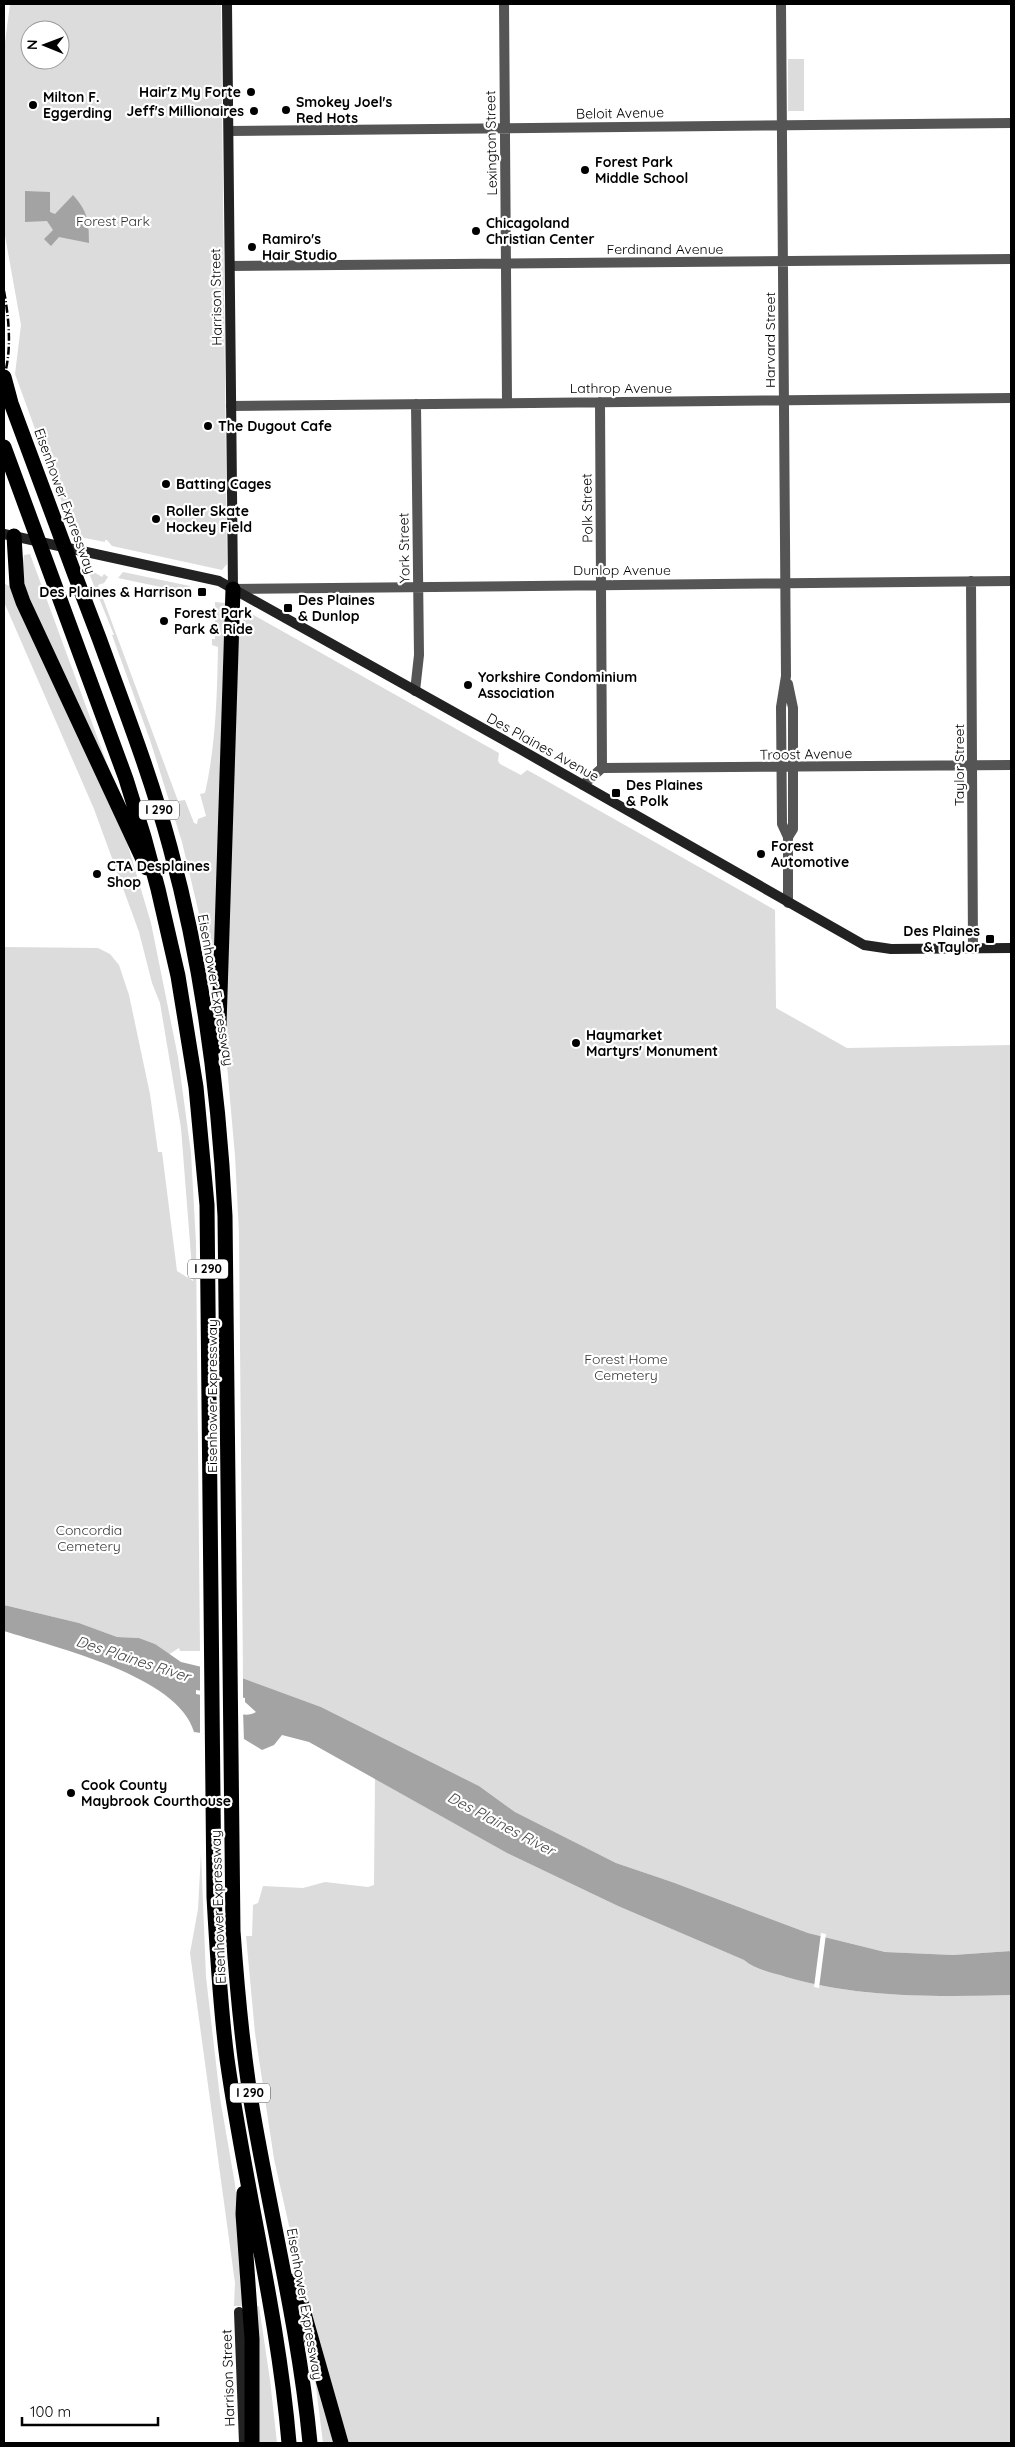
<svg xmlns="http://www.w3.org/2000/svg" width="1015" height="2447" viewBox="0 0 1015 2447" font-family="Quicksand,sans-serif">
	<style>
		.green { fill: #dcdcdc; fill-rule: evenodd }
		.water { fill: #a3a3a3; fill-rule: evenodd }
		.pier { fill: #fff }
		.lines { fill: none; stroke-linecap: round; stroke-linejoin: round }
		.street { stroke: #555; stroke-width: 10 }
		.secondary { stroke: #222; stroke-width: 10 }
		.highway { stroke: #000; stroke-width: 15 }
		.rail { stroke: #000; stroke-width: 2.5; stroke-dasharray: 8 2.5 1 2.5; stroke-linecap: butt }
		.poi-dot { fill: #000; stroke: #fff; stroke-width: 2 }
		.labels { text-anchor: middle; stroke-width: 4.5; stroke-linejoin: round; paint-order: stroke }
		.shield { fill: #fff; stroke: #4c4c4c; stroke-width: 1 }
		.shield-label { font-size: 12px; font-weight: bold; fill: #000 }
		.poi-label { font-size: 14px; font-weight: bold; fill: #000; stroke: #fff; text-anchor: start }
		.street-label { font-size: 14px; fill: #000; stroke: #fff }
		.park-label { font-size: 14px; fill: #333; stroke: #fff }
		.water-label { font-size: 15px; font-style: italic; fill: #444; stroke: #fff }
	</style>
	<rect width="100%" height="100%" fill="#fff"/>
	<path class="green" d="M10,4h211l6,560 -5,6 -110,-24 -5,-6h-2v2l-31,-6 -59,-162 6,-49 -17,-95v-180zM30,30h30v30h-30z
		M788,59h16v52h-16z
		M30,554l86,234 -87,-191c-5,-13 -8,-28 -5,-42z
		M86,566l8,3v3l8,5 2,-3 4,3 -4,6 -6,2 80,216 7,-1 9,23 3,1 1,-5 8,-3 -6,-22 5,-1c11,-49 12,-97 13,-146l-6,-2v-6h3v-37l10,1 -9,357h-6l-28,-118 -32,-102 -38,-105h2z
		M123,572l67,14 -1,7 -71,-15z
		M4,583l6,4 113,242 28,94 27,134 13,96 5,90 4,408h-20l-1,-3 -11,7 -13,-11 -16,-6 -22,-1 -38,-14 -75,-18v-658l94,1 12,6 9,11 10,30 21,99 8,58h4l15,119 16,10 -12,-153 -21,-125 -8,-20 -13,-51 -45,-123 -90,-207z
		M252,614l247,139 -1,8 2,3 21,11 6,-5 4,2 244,138 1,98 71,40 164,-3v906l-58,4 -68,-3 -77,-19 -136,-51 -56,-19 -101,-51 -36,-26 -158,-79 -78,-28 -4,-446 -4,-77 -11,-125 15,-400 6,-15z
		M375,1778l132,75 111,53 126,54c12,10 27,12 42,17 73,21 150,20 225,18v448h-664l-37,-124 -36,-160 -19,-126 -9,-97h6l1,-31 5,-2 5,-17 40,2 22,-6 43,5 6,-2z
		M201,1853l5,124 14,121 15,86 11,122h-12l1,-23 -45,-330 8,-44z
		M259,2306l11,74 7,63h-19l-3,-136z
		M314,2371l22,72h-13z"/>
	<path class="water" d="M25,191l25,1v20l5,2 18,-19c15,17 16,26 16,48l-30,-6 -8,9 -7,-7 9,-9 -6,-9 -22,1z
		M4,1605l75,18 38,14 22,1 16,6 26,18 50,12 90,33 158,79 36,26 101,51 56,19 136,51 77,19 68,3 58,-4v44c-75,2 -152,3 -225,-18 -15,-5 -30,-7 -42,-17l-126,-54 -111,-53 -198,-111 -27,-7 -8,10 -12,5 -18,-11 -50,-7c-15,-56 -140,-85 -190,-101zM196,1690l49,8v4l11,10c-18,11 -43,-16 -60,-18z"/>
	<path class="pier" d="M200,1665l32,7 11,5v26v-3l-39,-6 7,6 32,10 1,32 -44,-9z
		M821,1933l5,1 -7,54 -5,-1z"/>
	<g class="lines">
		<path class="street" d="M504,4l3,398
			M781,4l5,672 -5,31 1,117 6,13v66
			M229,131l782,-8
			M230,266l781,-7
			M231,406l780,-8
			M971,581l2,367
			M233,589l778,-8
			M415,691l4,-36 -3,-251
			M602,768l409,-3
			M583,785l19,-17 -2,-366
			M788,837l5,-8v-121l-5,-24"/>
		<path class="secondary" d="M227,4l6,585
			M4,534l215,47 299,167 346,197 27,4 120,-1
			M239,2312l5,131"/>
		<path class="highway" d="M4,377l7,26c29,79 58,157 88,235 25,69 52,138 71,209 33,121 49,244 55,369l8,715c4,57 9,113 18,170 19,114 48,227 59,342
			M4,447l122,332 18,58 14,52 20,87 18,111 11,118 7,692c3,54 6,108 13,162 18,129 51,254 62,384
			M14,536l3,49 6,17 124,266
			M215,1047l4,-22 14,-436
			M244,2193l-1,21 9,125v104
			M290,2281l10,18 41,144"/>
		<path class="rail" d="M4,291c5,28 8,59 0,86"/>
	</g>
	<g class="poi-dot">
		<circle cx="251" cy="92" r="5"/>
		<circle cx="33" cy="105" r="5"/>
		<circle cx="286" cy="110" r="5"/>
		<circle cx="254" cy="111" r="5"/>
		<circle cx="585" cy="170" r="5"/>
		<circle cx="476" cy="231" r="5"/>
		<circle cx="252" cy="247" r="5"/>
		<circle cx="208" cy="426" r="5"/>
		<circle cx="166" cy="484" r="5"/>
		<circle cx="156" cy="519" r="5"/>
		<rect x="197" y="587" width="10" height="10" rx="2.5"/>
		<rect x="283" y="603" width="10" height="10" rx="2.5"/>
		<circle cx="164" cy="621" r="5"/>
		<circle cx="468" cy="685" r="5"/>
		<rect x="611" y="788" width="10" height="10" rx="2.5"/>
		<circle cx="761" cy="854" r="5"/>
		<circle cx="97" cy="874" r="5"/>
		<rect x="985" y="934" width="10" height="10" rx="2.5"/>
		<circle cx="576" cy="1043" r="5"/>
		<circle cx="71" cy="1793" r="5"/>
	</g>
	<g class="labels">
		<g class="shield">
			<rect x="139" y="800.5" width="40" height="19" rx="4"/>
			<rect x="188" y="1259.5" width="40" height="19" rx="4"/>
			<rect x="230" y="2083.5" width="40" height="19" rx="4"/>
		</g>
		<g class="shield-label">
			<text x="159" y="814">I 290</text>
			<text x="208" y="1273">I 290</text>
			<text x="250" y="2097">I 290</text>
		</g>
		<g class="poi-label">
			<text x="241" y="97" text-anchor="end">Hair'z My Forte</text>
			<text x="43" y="102">Milton F.<tspan x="43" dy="16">Eggerding</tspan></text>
			<text x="296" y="107">Smokey Joel's<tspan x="296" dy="16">Red Hots</tspan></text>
			<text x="244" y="116" text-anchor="end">Jeff's Millionaires</text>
			<text x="595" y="167">Forest Park<tspan x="595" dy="16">Middle School</tspan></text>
			<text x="486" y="228">Chicagoland<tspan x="486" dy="16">Christian Center</tspan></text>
			<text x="262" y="244">Ramiro's<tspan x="262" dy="16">Hair Studio</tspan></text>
			<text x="218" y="431">The Dugout Cafe</text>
			<text x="176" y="489">Batting Cages</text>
			<text x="166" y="516">Roller Skate<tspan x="166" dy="16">Hockey Field</tspan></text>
			<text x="192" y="597" text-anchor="end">Des Plaines &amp; Harrison</text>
			<text x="298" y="605">Des Plaines<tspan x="298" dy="16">&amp; Dunlop</tspan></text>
			<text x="174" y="618">Forest Park<tspan x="174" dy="16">Park &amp; Ride</tspan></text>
			<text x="478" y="682">Yorkshire Condominium<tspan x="478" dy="16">Association</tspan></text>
			<text x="626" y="790">Des Plaines<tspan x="626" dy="16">&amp; Polk</tspan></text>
			<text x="771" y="851">Forest<tspan x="771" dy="16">Automotive</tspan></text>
			<text x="107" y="871">CTA Desplaines<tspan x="107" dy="16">Shop</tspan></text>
			<text x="980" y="936" text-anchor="end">Des Plaines<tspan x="980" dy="16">&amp; Taylor</tspan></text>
			<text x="586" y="1040">Haymarket<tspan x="586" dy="16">Martyrs' Monument</tspan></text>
			<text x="81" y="1790">Cook County<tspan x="81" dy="16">Maybrook Courthouse</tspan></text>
		</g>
		<g class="street-label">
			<text transform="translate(620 113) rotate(-1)" y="5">Beloit Avenue</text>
			<text transform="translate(491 143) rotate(-91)" y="5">Lexington Street</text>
			<text x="665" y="254">Ferdinand Avenue</text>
			<text transform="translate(216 297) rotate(-91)" y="5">Harrison Street</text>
			<text transform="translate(770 340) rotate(-90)" y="5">Harvard Street</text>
			<text x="621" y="393">Lathrop Avenue</text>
			<text transform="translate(65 501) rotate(70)" y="5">Eisenhower Expressway</text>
			<text transform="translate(587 508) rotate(-91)" y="5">Polk Street</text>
			<text transform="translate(404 548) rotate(-91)" y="5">York Street</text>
			<text x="622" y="575">Dunlop Avenue</text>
			<text transform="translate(543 747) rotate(29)" y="5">Des Plaines Avenue</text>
			<text transform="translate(806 754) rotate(-1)" y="5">Troost Avenue</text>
			<text transform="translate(959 765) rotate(-90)" y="5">Taylor Street</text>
			<text transform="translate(216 990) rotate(80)" y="5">Eisenhower Expressway</text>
			<text transform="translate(212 1396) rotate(-90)" y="5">Eisenhower Expressway</text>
			<text transform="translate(218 1907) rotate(-92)" y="5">Eisenhower Expressway</text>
			<text transform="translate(305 2304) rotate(80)" y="5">Eisenhower Expressway</text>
			<text transform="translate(228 2378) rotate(-92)" y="5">Harrison Street</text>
		</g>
		<g class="park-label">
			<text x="113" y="226">Forest Park</text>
			<text x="626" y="1364">Forest Home<tspan x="626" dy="16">Cemetery</tspan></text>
			<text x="89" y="1535">Concordia<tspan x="89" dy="16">Cemetery</tspan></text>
		</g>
		<g class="water-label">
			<text transform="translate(133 1659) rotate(18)" y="5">Des Plaines River</text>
			<text transform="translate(501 1824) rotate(28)" y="5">Des Plaines River</text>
		</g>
	</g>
	<rect width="1015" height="2447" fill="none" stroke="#000000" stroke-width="10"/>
	<g transform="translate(45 45) rotate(271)"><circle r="24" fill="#ffffff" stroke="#999999"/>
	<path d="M0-4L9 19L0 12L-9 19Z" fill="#000000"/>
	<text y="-8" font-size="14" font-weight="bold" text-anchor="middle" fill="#000000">N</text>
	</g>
	<path d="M22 2417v8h136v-8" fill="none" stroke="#000000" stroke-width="2.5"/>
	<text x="30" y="2417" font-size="15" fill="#000000" stroke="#ffffff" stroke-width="4" paint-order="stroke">100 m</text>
</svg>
